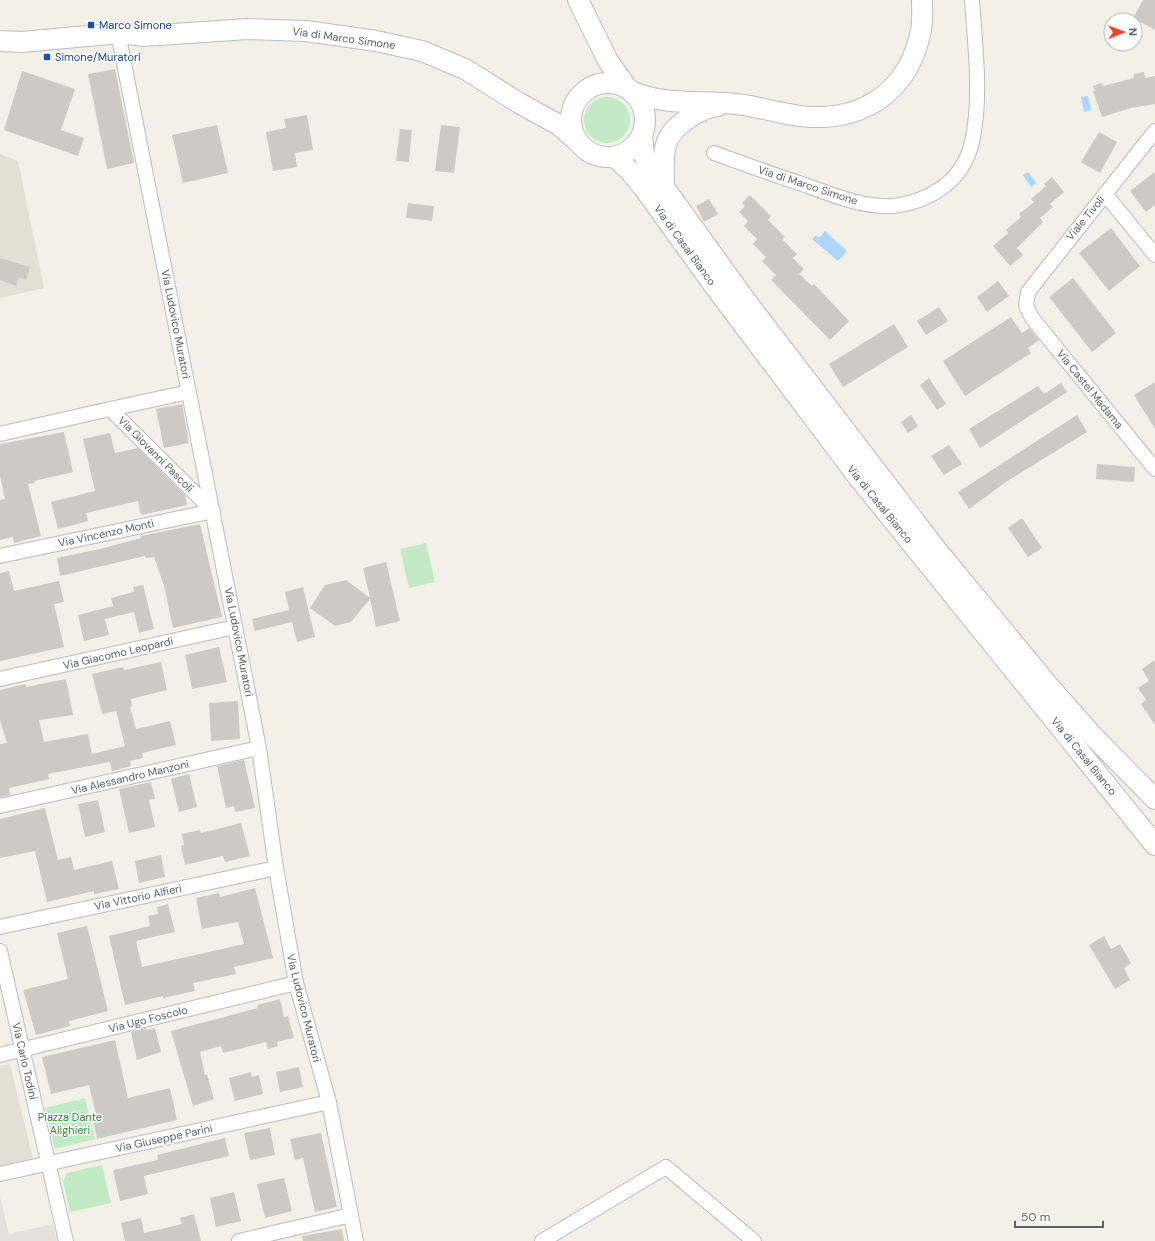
<svg xmlns="http://www.w3.org/2000/svg" width="1155" height="1241" viewBox="0 0 1155 1241" font-family="'DM Sans',sans-serif">
	<style>
		.industrial { fill: #e2e1db }
		.education { fill: #e2dfd5 }
		.green { fill: #c2eac4 }
		.water { fill: #aad6ff }
		.building { fill: #cdcac4 }
		.lines { fill: none; stroke-linecap: round; stroke-linejoin: round }
		.street-casing { stroke: #b9bcc1; stroke-width: 16 }
		.secondary-casing { stroke: #babdc3; stroke-width: 22 }
		.street { stroke: #fff; stroke-width: 14 }
		.secondary { stroke: #fff; stroke-width: 20 }
		.transit-dot { fill: #1a4fb4; stroke: #fff; stroke-width: 1.5 }
		.labels { text-anchor: middle; stroke-width: 3; stroke-linejoin: round; paint-order: stroke }
		.transit-label { font-size: 11px; fill: #164399; stroke: #fff; text-anchor: start }
		.street-label { font-size: 11px; fill: #5e6268; stroke: #fff }
		.park-label { font-size: 11px; fill: #2f8737; stroke: #fff }
	</style>
	<rect width="100%" height="100%" fill="#f2f0e7"/>
	<path class="industrial" d="M0,1197l9,37 44,-10 4,17h-57z"/>
	<path class="education" d="M0,154l18,7 26,127 -44,10z
		M10,1064l23,95 -33,8v-101z"/>
	<path class="green" d="M584 120a23 23 0 1 1 46 0a23 23 0 1 1-46 0Z
		M426,543l9,39 -26,6 -9,-39z
		M85,1098l10,41 -40,10 -10,-41z
		M102,1165l9,38 -41,9 -7,-31 4,-8z"/>
	<path class="water" d="M1088,96l3,14 -7,2 -3,-15z
		M1028,172l8,11 -5,4 -8,-12z
		M825,231l22,20 -9,10 -26,-22 4,-4 3,3z"/>
	<path class="building" d="M1143,0h12v30l-22,-12z
		M115,69l19,94 -27,6 -19,-95z
		M22,71l53,18 -14,41 23,8 -6,18 -74,-26z
		M1144,72l1,6 10,-2v28l-24,4 -29,9 -9,-26h2l-2,-5 9,-3 1,3 31,-8v-4z
		M307,115l6,35 -18,3 2,14 -24,4 -7,-39 20,-4 -2,-9z
		M217,125l11,48 -45,10 -11,-48z
		M441,125l19,2 -6,46 -19,-2z
		M400,129l12,1 -3,32 -13,-1z
		M1099,132l18,10 -17,31 -19,-11z
		M1155,172v33l-9,7 -16,-21z
		M1052,177l12,15 -14,12 3,3 -13,11 3,4 -26,26 6,7 -13,11 -17,-20 15,-13 -2,-3 15,-13 -2,-3 15,-12 -3,-3 15,-13 -2,-2z
		M750,195l21,21 -3,4 17,17 -3,2 15,15 -4,4 11,11 -5,5 13,12 2,-2 35,37 -19,19 -59,-60 5,-5 -14,-14 4,-4 -13,-13 4,-5 -13,-13 4,-5 -9,-9 6,-6 -3,-3z
		M709,199l9,15 -14,8 -8,-16z
		M408,203l26,3 -2,15 -26,-3z
		M1111,228l29,38 -31,25 -30,-38z
		M0,258l30,9 -4,13 -7,-3 -3,9 -16,-6z
		M1073,278l43,55 -24,19 -43,-55z
		M998,281l11,15 -22,16 -10,-15z
		M939,307l9,14 -22,14 -9,-14z
		M1011,317l11,16 7,-5 10,12 -11,8 3,5 -66,43 -22,-35z
		M894,324l14,23 -65,40 -14,-23z
		M929,378l17,26 -9,6 -17,-25z
		M1155,382v47l-21,-34z
		M1061,383l6,9 -87,56 -11,-19 69,-43 6,8z
		M182,404l7,39 -25,5 -8,-39z
		M911,415l7,11 -10,7 -7,-11z
		M1077,415l10,17 -81,50 -37,27 -11,-17z
		M64,432l9,40 -39,9 1,2 -7,1 13,52 -27,7 -1,-6 -13,3v-40l5,-1 -5,-23v-32z
		M110,433l5,20 23,-5 47,47 2,10 -46,10 -3,-14 -52,12 2,8 -30,8 -7,-27 44,-11 -12,-52z
		M949,445l13,19 -18,11 -13,-19z
		M1097,464l38,3 -1,15 -38,-3z
		M1022,518l20,30 -14,9 -20,-29z
		M200,524l22,93 -49,11 -9,-42 -10,-29 -8,1 -1,-2 -85,20 -3,-18 43,-9 41,-11v-2z
		M386,562l14,59 -24,6 -6,-28 -19,23 -16,4 -25,-18 15,-23 21,-5 24,18 -7,-30z
		M9,571l5,20 45,-10 5,21 -10,2 10,43 -64,14v-88z
		M143,585l11,44 -15,4 -5,-21 -29,7 4,16 -25,6 -6,-26 35,-9 -2,-8 23,-6 -1,-5z
		M303,587l12,50 -18,5 -5,-20 -37,9 -3,-12 37,-9 -4,-18z
		M219,647l8,35 -35,7 -7,-34z
		M1155,660v65l-14,-21 5,-4 -8,-12 11,-7 -7,-12z
		M161,662l6,28 -36,9 1,7 -2,1 6,22 34,-8 6,24 -34,8 1,5 -13,3 1,5 -19,5 -2,-9 -62,12 1,5 -40,9 1,7 -10,2v-53l7,-1 -7,-23v-30l26,-6v3l40,-8 7,36 -34,5 5,22 44,-8 4,20 33,-8 -9,-35 -14,3 -10,-40 31,-7 1,3z
		M238,701l2,38 -29,2 -2,-38z
		M244,760l11,48 -20,4 -1,-6 -8,2 -9,-42z
		M189,774l8,33 -18,5 -8,-33z
		M151,782l4,17 -6,1 6,27 -26,6 -10,-44z
		M98,800l7,32 -20,5 -7,-33z
		M45,808l13,52 13,-3 3,13 38,-9 7,28 -25,5v-3l-47,11 -12,-51 -35,7v-39z
		M241,823l9,33 -25,6 -2,-6 -38,9 -4,-19 3,-1 -2,-11 18,-4 1,3z
		M161,855l4,22 -26,6 -4,-22z
		M255,888l18,70 -39,9 2,7 -43,9 2,8 -32,7v-2l-38,9 -16,-69 41,-10 -2,-10 10,-2 -1,-7 11,-3 7,28 -39,9 6,26 102,-23 -6,-22 -36,7 -6,-31 23,-5 1,4z
		M87,926l21,85 -39,10 1,5 -34,9 -13,-45 45,-11 -11,-46z
		M1104,936l7,13 9,-5 11,19 -7,5 6,12 -15,9 -26,-44z
		M280,999l4,18 4,-1 6,22 -17,4 1,4 -10,3 -2,-7 -43,11 -2,-7 -21,6 5,23 2,-1 7,25 -21,7 -22,-75 87,-23 -1,-3z
		M146,1028v2l9,-2 6,24 -24,8 -6,-28z
		M115,1040l13,58 42,-10 7,32 -80,19 -3,-16 4,-1 -9,-37 -38,9 -9,-37z
		M299,1067l4,20 -23,5 -4,-20z
		M251,1072l1,5 7,-2 4,19 -28,7 -6,-23z
		M270,1128l5,27 -25,5 -6,-27z
		M321,1133l16,74 -22,5 -12,-54 -8,2 -5,-21z
		M225,1138l4,18 -85,20 4,18 -28,7 -7,-31 45,-10 -1,-5z
		M284,1178l8,33 -27,7 -8,-34z
		M234,1192l7,29 -25,6 -6,-29z
		M194,1214l7,27h-76l-4,-18 20,-5 3,15 38,-9 -2,-6z
		M342,1229l2,12h-41l-1,-5z"/>
	<g class="lines">
		<g class="street-casing">
			<path id="street" d="M120,43l139,705 17,120 20,115 33,119 27,139
				M1155,131l-127,161 -2,13 6,13 123,151
				M714,153c30,11 60,22 91,32 28,10 58,23 88,21 19,-2 35,-8 50,-19 15,-11 25,-27 29,-45 10,-45 3,-96 0,-142
				M1105,194l50,61
				M110,409l79,-17
				M0,434l110,-25 103,102
				M0,556l213,-45
				M0,679l235,-52
				M0,806l259,-58
				M0,927l276,-59
				M0,951l66,290
				M0,1055l296,-72
				M0,1174l329,-72
				M239,1241l112,-26
				M542,1241l124,-74 88,74"/>
		</g>
		<g class="secondary-casing">
			<path id="secondary" d="M578,0l30,61 20,28
				M0,41l22,1 98,-9 24,3 104,-7 58,2 70,10 46,10 43,18 54,34 40,22 19,17
				M571 120a37 37 0 1 1 74 0a37 37 0 1 1-74 0Z
				M633,92c35,14 67,8 104,12 25,3 49,12 75,13 57,2 98,-30 109,-87 2,-9 1,-20 1,-30
				M642,136l2,19 7,14 95,132 190,248 112,136 45,51 62,63
				M614,157l14,12 15,18 72,100 143,190 297,368
				M664,186c0,-32 -5,-49 25,-68 9,-6 19,-11 29,-12"/>
		</g>
		<use href="#street" class="street"/>
		<use href="#secondary" class="secondary"/>
	</g>
	<g class="transit-dot">
		<rect x="87" y="21" width="8" height="8" rx="2"/>
		<rect x="43" y="53" width="8" height="8" rx="2"/>
	</g>
	<g class="labels">
		<g class="transit-label">
			<text x="99" y="29">Marco Simone</text>
			<text x="55" y="61">Simone/Muratori</text>
		</g>
		<g class="street-label">
			<text transform="translate(344 38) rotate(8)" y="4">Via di Marco Simone</text>
			<text transform="translate(808 185) rotate(18)" y="4">Via di Marco Simone</text>
			<text transform="translate(1085 218) rotate(-51)" y="4">Viale Tivoli</text>
			<text transform="translate(685 245) rotate(54)" y="4">Via di Casal Bianco</text>
			<text transform="translate(176 324) rotate(79)" y="4">Via Ludovico Muratori</text>
			<text transform="translate(1090 389) rotate(51)" y="4">Via Castel Madama</text>
			<text transform="translate(156 454) rotate(45)" y="4">Via Giovanni Pascoli</text>
			<text transform="translate(880 504) rotate(51)" y="4">Via di Casal Bianco</text>
			<text transform="translate(106 533) rotate(-12)" y="4">Via Vincenzo Monti</text>
			<text transform="translate(239 642) rotate(79)" y="4">Via Ludovico Muratori</text>
			<text transform="translate(118 653) rotate(-13)" y="4">Via Giacomo Leopardi</text>
			<text transform="translate(1084 756) rotate(51)" y="4">Via di Casal Bianco</text>
			<text transform="translate(130 777) rotate(-13)" y="4">Via Alessandro Manzoni</text>
			<text transform="translate(138 897) rotate(-12)" y="4">Via Vittorio Alfieri</text>
			<text transform="translate(304 1008) rotate(76)" y="4">Via Ludovico Muratori</text>
			<text transform="translate(148 1019) rotate(-14)" y="4">Via Ugo Foscolo</text>
			<text transform="translate(25 1061) rotate(77)" y="4">Via Carlo Todini</text>
			<text transform="translate(164 1138) rotate(-12)" y="4">Via Giuseppe Parini</text>
		</g>
		<g class="park-label">
			<text x="70" y="1121">Piazza Dante<tspan x="70" dy="13">Alighieri</tspan></text>
		</g>
	</g>
	<g transform="translate(1123 32) rotate(89)"><circle r="19" fill="#ffffff" stroke="#bfc0c3"/>
	<path d="M0-3L7 15L0 10L-7 15Z" fill="#f64228"/>
	<text y="-6" font-size="11" font-weight="bold" text-anchor="middle" fill="#5e6268">N</text>
	</g>
	<path d="M1015 1221v6h88v-6" fill="none" stroke="#5e6268" stroke-width="2"/>
	<text x="1021" y="1221" font-size="12" fill="#5e6268" stroke="#ffffff" stroke-width="3" paint-order="stroke">50 m</text>
</svg>
